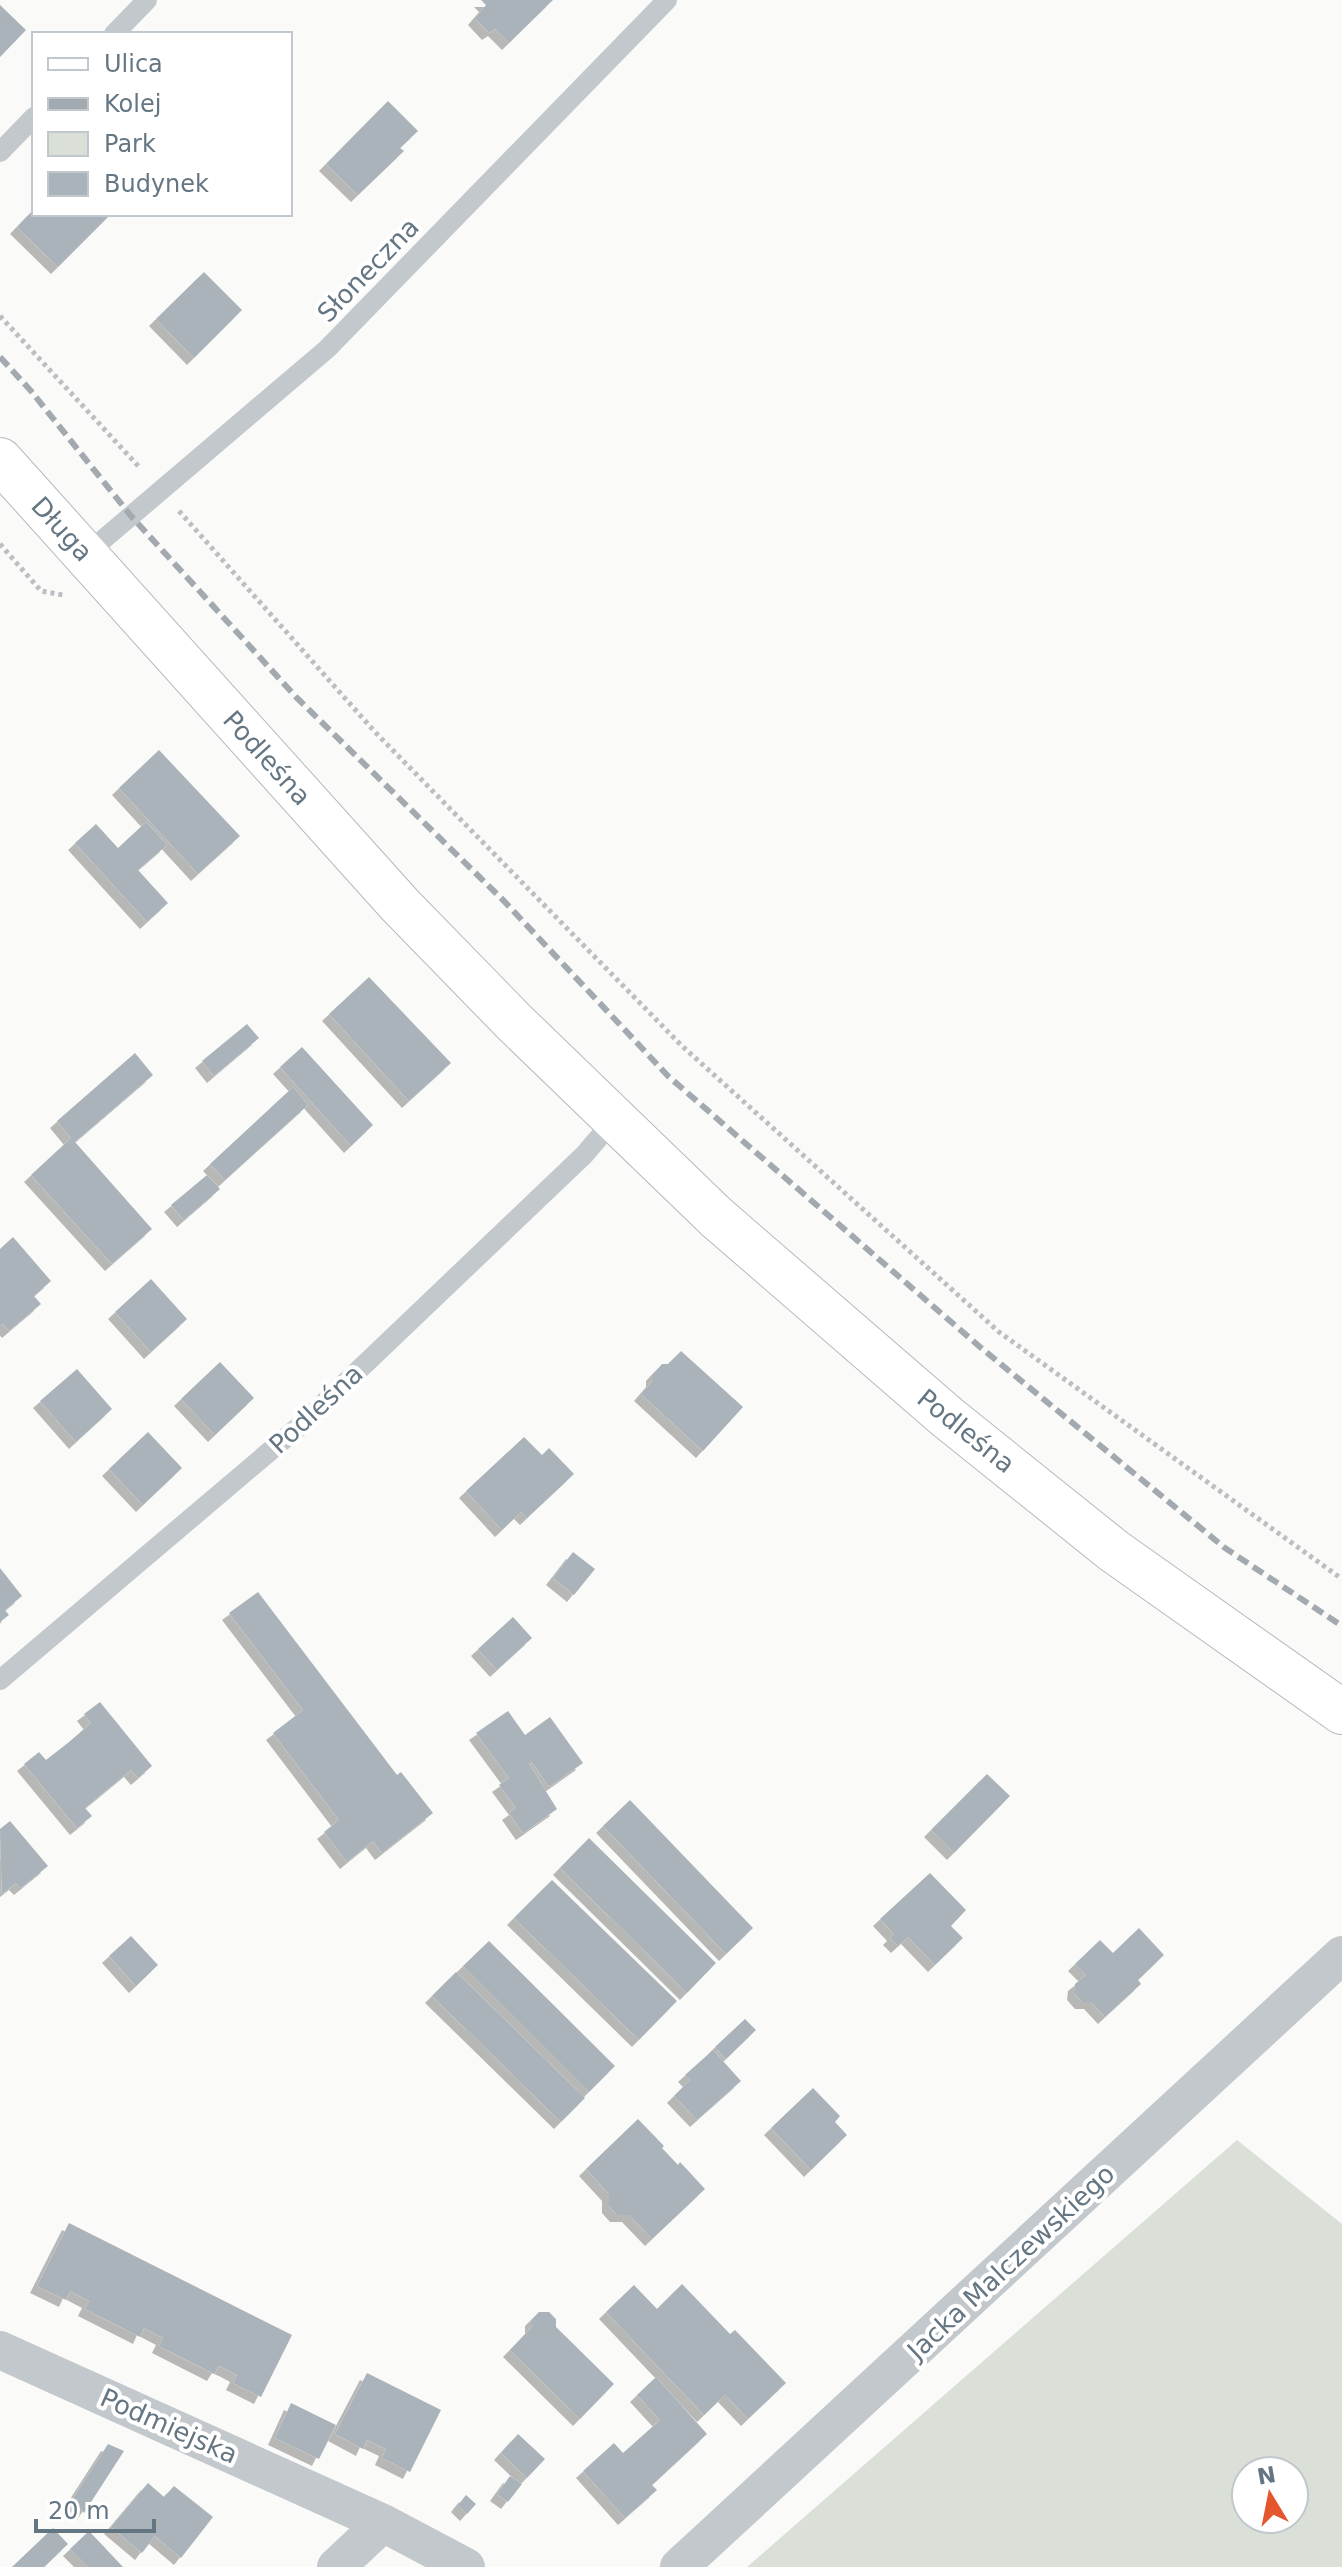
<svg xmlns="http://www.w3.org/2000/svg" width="1342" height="2567" viewBox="0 0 1342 2567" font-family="'DejaVu Sans',sans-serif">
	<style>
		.green { fill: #dadfd7; fill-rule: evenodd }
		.building { fill: #aab3b9; filter: url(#shadow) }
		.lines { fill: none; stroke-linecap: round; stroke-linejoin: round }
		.secondary-casing { stroke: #b3babf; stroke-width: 46 }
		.path { stroke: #bbbfc2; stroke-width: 5; stroke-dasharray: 4 4; stroke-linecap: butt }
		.lane { stroke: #c3c8cc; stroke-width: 20 }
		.street { stroke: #c3c8cc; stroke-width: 38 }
		.secondary { stroke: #fff; stroke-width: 44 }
		.rail { stroke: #a2aab0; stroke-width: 6; stroke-dasharray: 12 6; stroke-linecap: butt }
		.labels { text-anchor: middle; stroke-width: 8; stroke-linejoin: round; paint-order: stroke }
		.street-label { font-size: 26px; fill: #657683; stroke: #fff }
	</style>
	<defs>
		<filter id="shadow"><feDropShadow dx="-7" dy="7" stdDeviation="0" flood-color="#0004"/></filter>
	</defs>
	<rect width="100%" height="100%" fill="#fafaf8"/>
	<path class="green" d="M1237,2140l105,84v343h-595zM1246,2471h48v48h-48z"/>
	<path class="building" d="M481,0h72l-44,43 -14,-14 -6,4 -14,-15 11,-13z
		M0,5l26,25 -26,27z
		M388,101l30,30 -18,17 4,3 -46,44 -32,-31z
		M34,209v5h77l-53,53 -41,-40z
		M204,272l38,38 -48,48 -38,-39z
		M159,750l81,86 -42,38 -79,-86z
		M146,822l21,23 -29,25 30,33 -21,19 -72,-79 21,-19 22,24z
		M369,977l82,86 -42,38 -80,-87z
		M247,1024l12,14 -45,38 -12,-15z
		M302,1047l71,78 -22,21 -71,-79z
		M135,1053l18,22 -78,67 77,87 -40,35 -81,-89 40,-37 -14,-17z
		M293,1087l15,18 -83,75 -15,-16z
		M207,1175l13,14 -36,31 -13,-15z
		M13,1237l38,44 -17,15 7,8 -32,27 -6,-7 -3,2v-77z
		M151,1279l36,40 -36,33 -36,-40z
		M681,1351l62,56 -40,44 -62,-57 12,-14v-6l9,-10h6z
		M220,1362l34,36 -39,37 -34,-36z
		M77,1369l35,40 -36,33 -36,-41z
		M148,1432l34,36 -39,37 -34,-36z
		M524,1437l18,18 7,-7 25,26 -47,44 -6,-6 -19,18 -36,-39z
		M573,1552l22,17 -21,26 -21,-17z
		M0,1568l22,28 -17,14 4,5 -9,7z
		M258,1592l139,183 4,-3 32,41 -51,40 -9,-12 -26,21 -23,-30 15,-12 -66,-87 30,-23 -74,-97z
		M513,1617l19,21 -35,32 -19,-21z
		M100,1702l52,64 -14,12 -7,-8 -46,38 7,8 -15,12 -53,-64 15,-12 7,8 23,-18 22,-19 -7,-9z
		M508,1711l17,24 25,-18 33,46 -34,24 -17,-25 -3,2 28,45 -34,24 -14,-20 7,-5 -17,-23 10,-7 -33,-45z
		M987,1774l23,22 -56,57 -23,-23z
		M630,1800l123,128 -27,26 -123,-128z
		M10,1821l38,45 -27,22 -5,-5 -14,11 -2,-65z
		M589,1838l127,125 -29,30 -127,-125z
		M930,1873l36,37 -15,16 12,12 -28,27 -27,-28 -10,9 -8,-8 4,-4 -14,-15z
		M552,1880l125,121 -38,39 -125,-122z
		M1139,1928l25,27 -26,25 3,4 -36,33 -14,-15h-9l-8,-9 1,-9 11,-9 -11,-11 25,-24 13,13z
		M131,1936l27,29 -22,21 -27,-30z
		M489,1941l126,125 -26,26 -126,-126z
		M456,1972l129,126 -24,24 -129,-126z
		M745,2019l11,11 -30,29 -11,-12z
		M713,2050l28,31 -44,39 -23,-24 16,-16 -5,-5z
		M813,2088l27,28 -5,6 12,13 -36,35 -40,-42z
		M638,2119l26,27 -2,2 16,17 2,-3 25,27 -53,50 -23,-24h-12l-8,-9v-12l-23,-25z
		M69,2223l223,112 -31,62 -28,-14 4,-8 -9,-5 -9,-4 -5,8 -55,-28 4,-8 -19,-10 -4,9 -55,-28 4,-8 -19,-10 -4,9 -29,-14z
		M682,2284l48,50 5,-4 51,53 -38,36 -23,-24 -21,20 -98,-103 28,-27 23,24z
		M539,2312h10l7,7v8l58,57 -34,35 -70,-69 22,-23v-8z
		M367,2373l74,37 -31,62 -28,-14 4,-9 -19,-9 -4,9 -28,-15z
		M656,2377l51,57 -55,51 5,5 -32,28 -42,-47 31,-28 9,10 37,-33 -23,-25z
		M291,2403l45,22 -17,34 -44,-21z
		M518,2434l27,25 -18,19 -26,-25z
		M108,2444l16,7 -40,62 -12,-13z
		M510,2476l12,8 -14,18 -11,-8z
		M148,2483l16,14 10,-11 39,31 -32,41 -26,-22 -13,17 -31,-26z
		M466,2495l10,9 -9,10 -9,-9z
		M53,2528l15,16 -24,23h-32z
		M89,2531l34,36h-35l-18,-18z"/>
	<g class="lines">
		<g class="secondary-casing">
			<path id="secondary" d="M0,460l400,445 114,117 202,195 231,200 167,134 228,161"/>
		</g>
		<path class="path" d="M0,316l140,152
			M179,511l196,221 307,314 317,286 343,247
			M0,544l41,47 22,4"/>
		<path class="lane" d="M114,34l33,-34
			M0,152l34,-35
			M85,555l242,-206 340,-349
			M0,1680l302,-256 282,-269 30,-35"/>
		<path class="street" d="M0,2350l383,173 83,44
			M336,2567l47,-44
			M679,2567l663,-612"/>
		<use href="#secondary" class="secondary"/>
		<path class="rail" d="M0,357l31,34 100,125 166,182 207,203 164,175 312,271 245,201 117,78"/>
	</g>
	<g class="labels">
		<g class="street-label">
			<text transform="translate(368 270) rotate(-46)" y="9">Słoneczna</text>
			<text transform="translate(62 529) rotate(48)" y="9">Długa</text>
			<text transform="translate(267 758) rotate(48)" y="9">Podleśna</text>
			<text transform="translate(316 1409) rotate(-43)" y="9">Podleśna</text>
			<text transform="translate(966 1431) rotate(39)" y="9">Podleśna</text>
			<text transform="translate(1011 2262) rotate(-43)" y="9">Jacka Malczewskiego</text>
			<text transform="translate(169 2426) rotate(24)" y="9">Podmiejska</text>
		</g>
	</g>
	<rect x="32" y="32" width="260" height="184" fill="#ffffff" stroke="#c1c8cd" stroke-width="2"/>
	<rect x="48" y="58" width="40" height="12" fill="#ffffff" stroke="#c1c8cd" stroke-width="2"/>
	<text x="104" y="72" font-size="24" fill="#657683">Ulica</text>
	<rect x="48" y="98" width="40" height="12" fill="#a2aab0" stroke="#c1c8cd" stroke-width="2"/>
	<text x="104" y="112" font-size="24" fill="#657683">Kolej</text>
	<rect x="48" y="132" width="40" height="24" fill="#dadfd7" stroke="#c1c8cd" stroke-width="2"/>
	<text x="104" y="152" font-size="24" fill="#657683">Park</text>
	<rect x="48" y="172" width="40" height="24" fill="#aab3b9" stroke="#c1c8cd" stroke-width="2"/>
	<text x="104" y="192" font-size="24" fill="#657683">Budynek</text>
	<g transform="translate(1270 2495) rotate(350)"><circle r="38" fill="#ffffff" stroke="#c1c8cd" stroke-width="2"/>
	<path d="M0-6L14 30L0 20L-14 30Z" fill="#e4572e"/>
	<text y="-12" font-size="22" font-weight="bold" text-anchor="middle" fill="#657683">N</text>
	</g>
	<path d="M36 2519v12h118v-12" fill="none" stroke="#657683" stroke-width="4"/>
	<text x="48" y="2519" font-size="24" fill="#657683" stroke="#ffffff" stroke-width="6" paint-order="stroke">20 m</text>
</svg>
